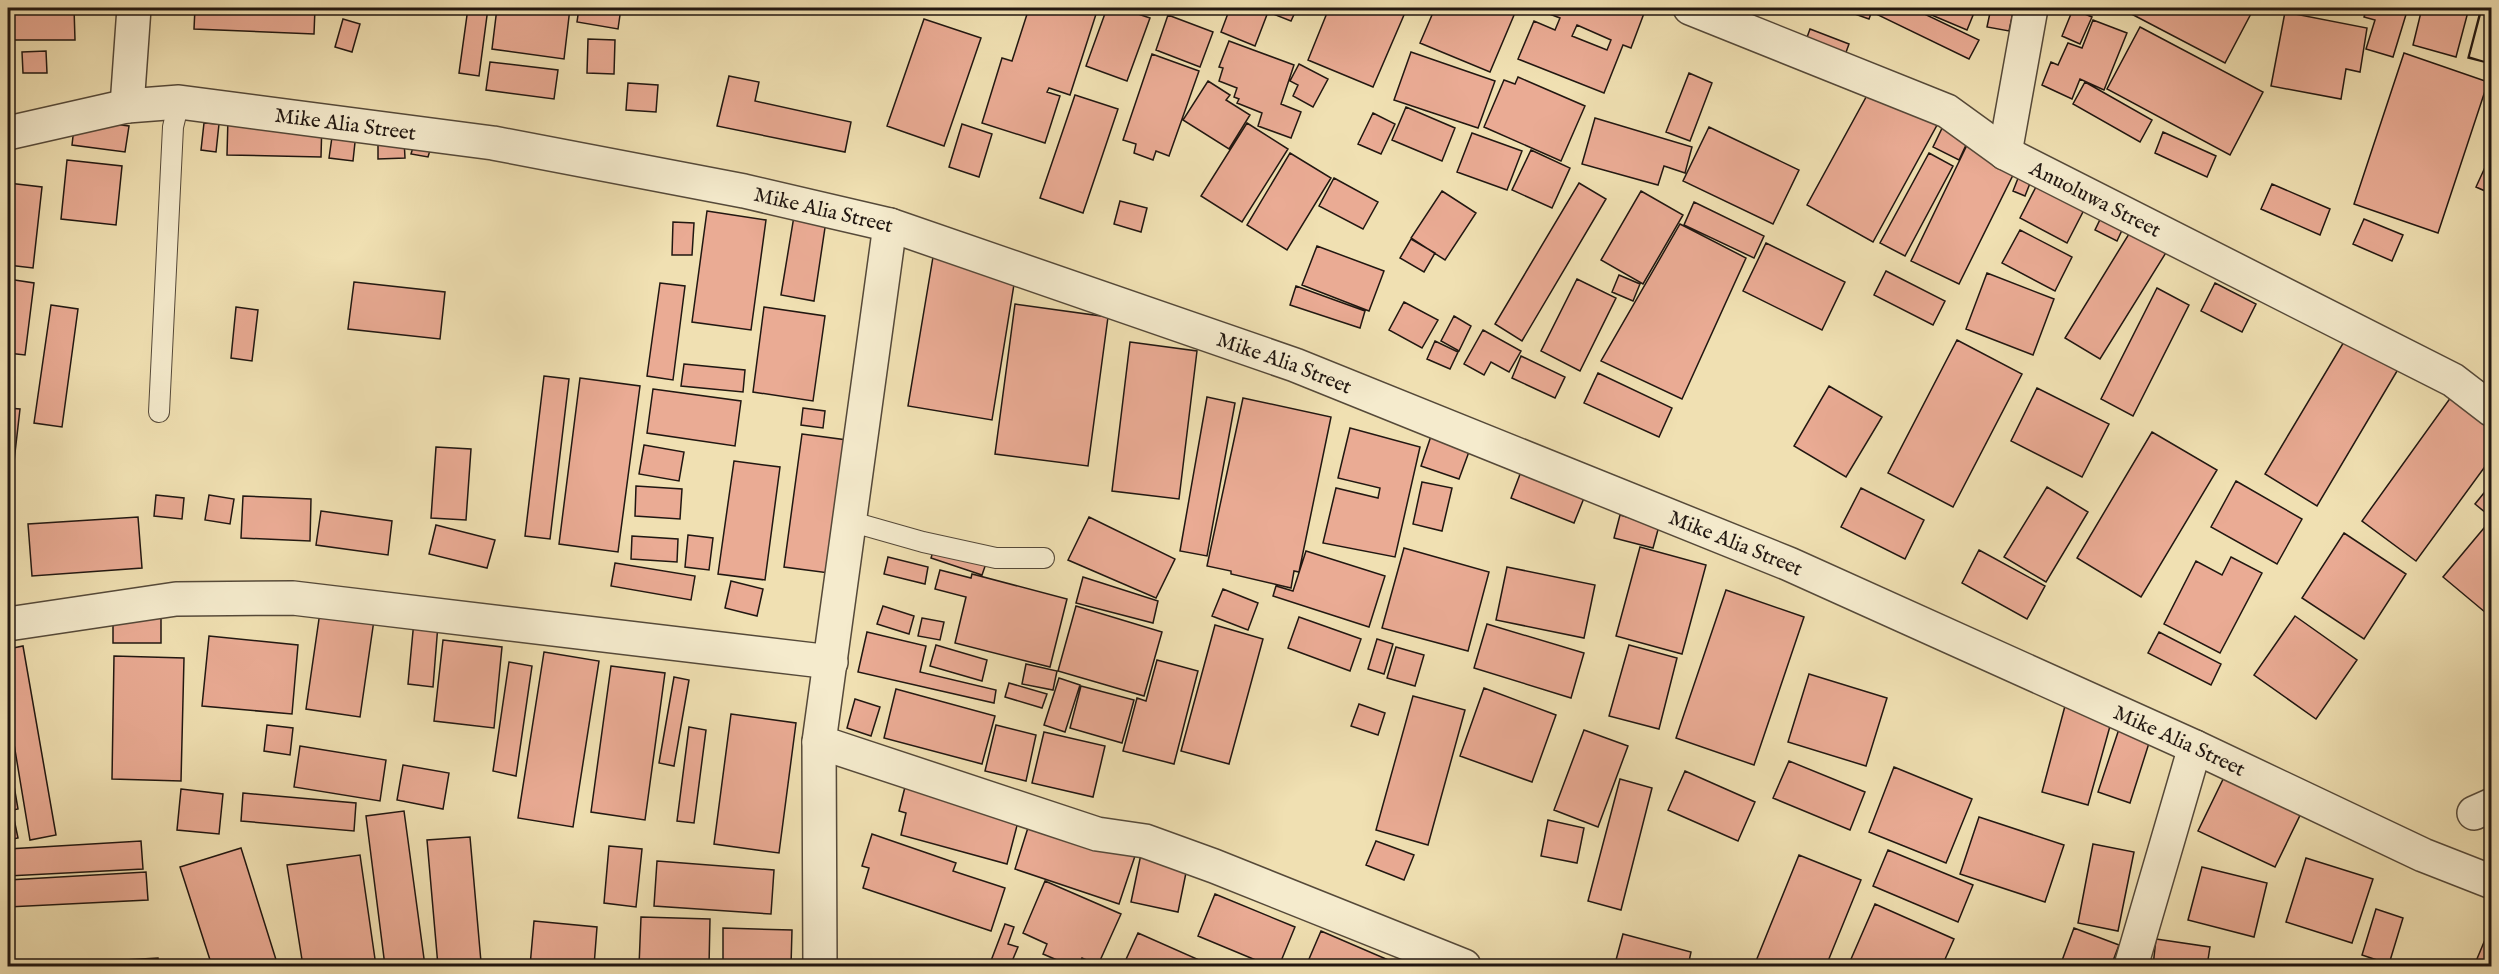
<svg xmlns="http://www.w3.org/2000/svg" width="2499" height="974" viewBox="0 0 2499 974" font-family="'IM FELL English',serif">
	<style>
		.building { fill: #eaab94; stroke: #211711; stroke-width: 1.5; fill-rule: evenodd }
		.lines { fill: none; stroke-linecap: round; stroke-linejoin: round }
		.service-casing { stroke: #554939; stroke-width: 22 }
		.minor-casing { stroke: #554939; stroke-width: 36 }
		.service { stroke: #f5ebcd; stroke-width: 20 }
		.minor { stroke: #f5ebcd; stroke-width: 33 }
		.labels { text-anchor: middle; stroke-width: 6; stroke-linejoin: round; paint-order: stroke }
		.street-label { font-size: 21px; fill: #211711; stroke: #f5ebcd }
	</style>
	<rect width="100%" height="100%" fill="#f0e0b2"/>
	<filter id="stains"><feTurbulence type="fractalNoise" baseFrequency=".00333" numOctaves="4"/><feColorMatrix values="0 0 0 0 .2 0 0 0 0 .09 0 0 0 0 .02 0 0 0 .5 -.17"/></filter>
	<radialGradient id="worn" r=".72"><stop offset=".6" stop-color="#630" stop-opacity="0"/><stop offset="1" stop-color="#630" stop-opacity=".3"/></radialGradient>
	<path class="building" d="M8,8h66l1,32h-67z
		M195,8h120l-1,26 -120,-5z
		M468,8h20l-9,68 -20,-3z
		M497,8h73l-6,51 -72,-10z
		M579,8h42l-3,21 -41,-7z
		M1029,8h69l-28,87 -21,-7 -2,4 13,4 -15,47 -63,-20 20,-65 10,3z
		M1107,8h13l30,10 -23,63 -41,-15z
		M1230,8h67l-6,13 -23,-9 -13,34 -34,-14z
		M1329,8h78l-34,79 -65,-27z
		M1435,8h82l-27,64 -70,-29z
		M1540,8h106l-15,40 -8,-3 -19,48 -86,-34 16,-38 21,9 5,-12 -21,-8zM1577,25l34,15 -4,10 -35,-14z
		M1838,8h35l-4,11z
		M1879,8h33l67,32 -10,19 -93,-45z
		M1915,8h68l-1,2 -6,-2 -9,22z
		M1991,8h23l-5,23 -22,-4z
		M2120,8h134l-29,55z
		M2344,8h19l-2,6z
		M2367,8h41l-15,49 -27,-8 9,-29 -11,-3z
		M2422,8h47l-13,49 -43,-12z
		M2481,8h11v56l-24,-6z
		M2482,8h10v56l-23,-7z
		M2073,9l19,8 -12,27 -18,-8z
		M2285,12l82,16 -7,44 -14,-3 -5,30 -70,-13z
		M1168,15l45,17 -13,35 -44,-17z
		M343,19l17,5 -8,28 -17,-5z
		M924,19l57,19 -37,108 -57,-20z
		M2093,20l34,13 -23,57 -24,-11 -8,20 -30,-14 9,-23 7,3 10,-22 14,5z
		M2140,27l123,65 -33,63 -123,-66z
		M1810,29l39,15 -9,25 -39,-15z
		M588,39l27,1 -1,34 -27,-1z
		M1229,41l65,24 -13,39 20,8 -10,26 -33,-12 4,-13 -25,-10 2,-4 -5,-2 3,-9 -18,-7 4,-13 -4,-1z
		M46,51l1,22h-24l-1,-21z
		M1411,52l84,29 -17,47 -84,-28z
		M2404,53l84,29 -50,151 -84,-29z
		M1152,54l47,17 -30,85 -13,-5 -3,9 -19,-7 2,-9 -13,-4z
		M490,62l68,8 -4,29 -68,-9z
		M1299,64l29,15 -15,28 -20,-11 5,-11 -8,-4z
		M1689,73l23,10 -22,58 -24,-9z
		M729,76l30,6 -4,19 96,21 -6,30 -128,-26z
		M1518,77l67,29 -24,55 -77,-34 20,-47 11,4z
		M1876,79l66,37 -69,126 -66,-37z
		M1208,81l22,14 -4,5 24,15 -21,34 -46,-29z
		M2085,82l67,38 -12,22 -67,-38z
		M628,83l30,2 -2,27 -30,-2z
		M1075,95l43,14 -35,104 -43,-15z
		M1406,107l49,21 -13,33 -50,-21z
		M1373,113l22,11 -14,30 -23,-10z
		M228,117l94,3 -1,37 -94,-2z
		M1595,118l97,29 -7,26 -21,-7 -6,19 -76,-21z
		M1947,118l26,12 -14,30 -26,-13z
		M75,119l54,7 -4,26 -53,-7z
		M204,123l15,1 -3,28 -15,-2z
		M1247,123l41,26 -46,73 -41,-26z
		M962,124l30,10 -13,43 -30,-10z
		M1709,127l90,43 -26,54 -90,-43z
		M333,130l23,3 -3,28 -24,-3z
		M2163,132l53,24 -9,21 -52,-24z
		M1472,133l50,18 -15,39 -50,-18z
		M404,139l1,19 -27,1v-19z
		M1968,143l49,24 -58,117 -48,-23z
		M414,144l17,3 -3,10 -17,-3z
		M1531,150l39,18 -18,40 -40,-18z
		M2492,152v42l-16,-7z
		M1290,153l41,25 -44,72 -40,-25z
		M1929,153l24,13 -48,90 -25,-13z
		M67,160l55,6 -6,59 -55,-6z
		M2024,163l12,5 -11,28 -12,-5z
		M1334,178l44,24 -15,27 -44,-23z
		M2040,179l47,25 -20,39 -47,-25z
		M8,183l34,4 -9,81 -25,-3z
		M1579,183l27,16 -84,142 -27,-17z
		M2272,184l58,25 -10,26 -59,-26z
		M1442,191l34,22 -31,47 -34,-22z
		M1641,191l42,24 -40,69 -42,-24z
		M1120,201l27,7 -6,24 -27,-8z
		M1694,202l70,34 -10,22 -70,-33z
		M2108,203l22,10 -13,28 -22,-11z
		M707,211l59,9 -15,110 -59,-8z
		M794,216l32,5 -12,80 -33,-6z
		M2364,219l39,16 -11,26 -39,-17z
		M673,222l21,1 -2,32h-20z
		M1680,224l66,34 -64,141 -81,-38z
		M2132,229l35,22 -67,108 -35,-21z
		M2020,230l52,27 -17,34 -53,-28z
		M1411,239l24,14 -11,19 -24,-14z
		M1766,243l79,39 -23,48 -79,-39z
		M1317,246l67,25 -15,40 -67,-26z
		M933,257l83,15 -24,148 -84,-14z
		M1886,271l59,30 -12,24 -59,-30z
		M1987,273l67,26 -21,56 -67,-26z
		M1619,275l21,9 -7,17 -21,-9z
		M8,279l26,4 -9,72 -17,-2z
		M1577,279l39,19 -36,73 -39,-20z
		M354,282l91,10 -5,47 -92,-10z
		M660,283l25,3 -12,94 -26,-4z
		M2215,283l41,21 -14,28 -41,-21z
		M1296,286l69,25 -5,17 -70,-23z
		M2157,288l32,17 -56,111 -32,-17z
		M1404,302l34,18 -16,28 -33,-18z
		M1015,304l93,13 -20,149 -93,-12z
		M51,305l27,4 -16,118 -28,-4z
		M236,307l22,3 -6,51 -21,-3z
		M764,307l61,9 -12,85 -60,-9z
		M1454,316l17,10 -12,25 -18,-10z
		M1483,330l38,21 -12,21 -18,-10 -7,13 -20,-11z
		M2351,330l52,31 -86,145 -52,-32z
		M1957,340l65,34 -69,133 -65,-34z
		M1435,341l23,11 -8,17 -23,-10z
		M1130,342l67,9 -18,148 -67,-8z
		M1521,356l44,21 -10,21 -43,-20z
		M684,364l61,6 -2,22 -62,-6z
		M1598,373l74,35 -13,29 -75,-34z
		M544,376l25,3 -19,160 -25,-3z
		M580,378l60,8 -22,166 -59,-8z
		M1829,386l53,31 -36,60 -52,-31z
		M2037,388l72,36 -27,53 -71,-36z
		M653,389l88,12 -6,45 -88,-13z
		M1207,397l28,6 -28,153 -27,-5z
		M2451,397l41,30v30l-76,104 -54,-40z
		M1243,398l88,19 -32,155 -5,-1 -3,17 -60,-14v-3l-24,-5z
		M8,408l12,1 -12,105z
		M803,408l22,3 -2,17 -22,-3z
		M1350,428l70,19 -25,110 -72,-14 13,-55 42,10 2,-10 -42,-10z
		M2152,432l65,38 -76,127 -64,-39z
		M802,434l45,6 -18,133 -45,-6z
		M1431,436l39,13 -11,30 -38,-13z
		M644,445l40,7 -5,29 -40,-7z
		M436,447l35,2 -5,71 -35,-2z
		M734,461l46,6 -15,113 -47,-6z
		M1522,469l64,24 -12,30 -63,-25z
		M2236,481l66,38 -25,45 -66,-37z
		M1422,482l30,6 -10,43 -29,-7z
		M2492,483v35l-17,-14z
		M636,486l46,3 -2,30 -45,-3z
		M2047,487l41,25 -42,70 -42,-25z
		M1861,488l63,32 -19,39 -64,-32z
		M156,495l28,3 -2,21 -28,-3z
		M209,495l25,4 -4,25 -25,-4z
		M243,496l68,3 -1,42 -69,-3z
		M321,511l71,10 -4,34 -72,-10z
		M1620,515l39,11 -6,22 -39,-10z
		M138,517l4,51 -110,8 -4,-52z
		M1089,517l86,42 -19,39 -88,-38z
		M2489,522l3,2v94l-49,-41z
		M436,525l59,15 -8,28 -58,-14z
		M2344,533l62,41 -42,65 -62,-41z
		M688,535l25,3 -4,32 -24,-3z
		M632,536l46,3 -1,23 -46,-3z
		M938,536l52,16 -8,23 -51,-17z
		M1640,547l66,18 -24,89 -66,-18z
		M1404,548l85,24 -21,79 -86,-23z
		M1979,550l66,36 -18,33 -65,-36z
		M1306,551l79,25 -16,51 -96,-31 3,-10 17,5z
		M888,557l40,10 -3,17 -41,-10z
		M2231,557l31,16 -42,80 -56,-29 32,-63 26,14z
		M615,563l80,13 -4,24 -80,-14z
		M1507,567l88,18 -11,53 -88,-18z
		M940,570l31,8 1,-4 95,25 -17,68 -95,-24 11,-46 -31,-8z
		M1083,577l75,24 -5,22 -77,-20z
		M731,581l32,8 -6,27 -32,-8z
		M1223,589l35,14 -10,27 -36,-14z
		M1726,590l78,27 -50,148 -78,-27z
		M883,606l31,10 -5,18 -32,-10z
		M1076,606l86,26 -18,64 -86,-25z
		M415,610l24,2 -6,75 -25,-3z
		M320,612l54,8 -14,97 -54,-8z
		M113,616h48v27h-48z
		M2295,616l62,44 -41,59 -62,-44z
		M1299,617l62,22 -11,32 -62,-23z
		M922,618l22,4 -4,18 -22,-4z
		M1487,624l97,29 -13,45 -97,-30z
		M1215,625l48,14 -34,125 -48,-13z
		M867,632l59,14 -6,26 76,18 -2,13 -136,-31z
		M2159,632l62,32 -10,21 -63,-32z
		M209,636l89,9 -6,69 -90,-8z
		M1377,639l16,5 -9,30 -16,-5z
		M443,640l59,7 -8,81 -60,-7z
		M936,645l51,15 -5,21 -52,-15z
		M1629,645l48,13 -18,71 -50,-13z
		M23,646l33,189 -26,5 -22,-132v-59z
		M1396,647l28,8 -9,31 -28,-8z
		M544,652l55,9 -26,166 -55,-9z
		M114,656l70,2 -3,123 -69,-2z
		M1157,660l41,11 -24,93 -51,-13 14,-53 9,3z
		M509,662l23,4 -16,110 -23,-5z
		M1026,664l31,7 -4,19 -31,-6z
		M611,666l54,7 -20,147 -54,-8z
		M1809,674l78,24 -21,68 -78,-24z
		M674,677l15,3 -15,86 -15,-3z
		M1059,678l21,7 -15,47 -21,-7z
		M1009,683l38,11 -5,14 -37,-11z
		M1081,686l53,14 -12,43 -52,-15z
		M1484,688l72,27 -24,67 -72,-26z
		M896,689l99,27 -13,48 -98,-26z
		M1413,696l52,14 -37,135 -52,-15z
		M855,699l25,8 -9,29 -24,-8z
		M1359,704l26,9 -7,22 -27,-9z
		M2065,706l47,13 -24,86 -46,-13z
		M731,714l65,9 -17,130 -65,-9z
		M267,725l26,3 -3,27 -26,-4z
		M996,725l40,10 -10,46 -41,-10z
		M689,727l17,3 -12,93 -17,-2z
		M2119,729l31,11 -20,63 -32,-11z
		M1584,730l44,16 -30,81 -44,-17z
		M1044,732l61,14 -12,51 -61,-14z
		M300,746l86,14 -6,41 -86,-14z
		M8,751l10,58 -10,2z
		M1789,761l76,31 -15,38 -77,-32z
		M403,765l46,8 -6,36 -46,-9z
		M1894,767l78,32 -26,64 -77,-31z
		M2229,767l77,36 -31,64 -77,-36z
		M1685,771l70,31 -17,39 -70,-31z
		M1620,779l32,9 -31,122 -33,-9z
		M906,783l114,31 -13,50 -106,-29 5,-22 -7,-2z
		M181,789l42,5 -4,40 -42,-4z
		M243,793l113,10 -2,28 -113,-10z
		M404,811l21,155h-40l-19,-150z
		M1032,815l105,35 -18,54 -104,-35z
		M1979,817l85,28 -19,57 -85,-28z
		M14,819l4,19 -10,2v-20z
		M1548,820l36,8 -7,35 -36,-7z
		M872,834l84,29 -3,8 52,17 -14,43 -128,-43 6,-20 -7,-2z
		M470,837l11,125 -43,4 -11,-126z
		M141,841l2,28 -135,7v-27z
		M1376,841l38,14 -10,25 -38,-15z
		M2093,844l41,8 -16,79 -40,-8z
		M609,846l33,3 -6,58 -32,-4z
		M241,848l37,118h-66l-32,-99z
		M1888,850l85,35 -15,37 -85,-36z
		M1141,854l47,9 -10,49 -47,-10z
		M360,855l16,111h-73l-16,-101z
		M1799,855l62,25 -35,86h-72z
		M2306,858l67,21 -21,64 -66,-21z
		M657,861l117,9 -3,44 -117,-8z
		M2202,867l65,16 -13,54 -66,-17z
		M146,872l2,28 -140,7v-27z
		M1045,881l76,33 -23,51 -16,-7 -3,8h-8l-28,-12 4,-10 -24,-11z
		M1215,894l80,33 -16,39h-9l-72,-30z
		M1875,904l79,35 -12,27h-94z
		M2376,909l27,9 -14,46 -27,-9z
		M641,917l69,2 -1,47h-70z
		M534,921l63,6 -3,39h-64z
		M2492,923v43h-18z
		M1005,924l9,3 -6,17 10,3 -8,19h-21z
		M723,928l69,2 -1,36h-68z
		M2074,928l45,17 -8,21h-51z
		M1321,931l79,34 -1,1h-93z
		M1138,933l68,30 -2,3h-81z
		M1623,934l68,18 -3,14h-45l-27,-6z
		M2156,939l54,8 -3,19h-54z
		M158,958l1,8h-138z"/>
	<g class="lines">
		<g class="service-casing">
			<path id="service" d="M159,412l14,-285 6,-25
				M849,521l74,21 73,16h48"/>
		</g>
		<g class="minor-casing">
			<g id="minor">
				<path id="s1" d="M1690,8l257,103 58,42 448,227 39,30"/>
				<path d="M127,106l7,-98"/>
				<path id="s2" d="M8,133l119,-27 52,-4 314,41 251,48 146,34 405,140 494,199 406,183 228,108 69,27"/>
				<path d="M2005,153l26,-145"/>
				<path d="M8,624l168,-25 117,-1 538,64"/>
				<path d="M819,742l278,92 48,7 69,25 250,100"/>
				<path d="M2474,813l18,-8"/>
				<path d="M820,966l-1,-224 71,-517"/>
				<path d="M2131,966l64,-219"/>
			</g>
		</g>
		<use href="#service" class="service"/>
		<use href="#minor" class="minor"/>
	</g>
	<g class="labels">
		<g class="street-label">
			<text dy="7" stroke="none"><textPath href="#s2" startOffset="342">Mike Alia Street</textPath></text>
			<text dy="7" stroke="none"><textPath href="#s1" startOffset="450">Anuoluwa Street</textPath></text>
			<text dy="7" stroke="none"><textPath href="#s2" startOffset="828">Mike Alia Street</textPath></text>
			<text dy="7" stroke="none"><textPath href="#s2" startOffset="1314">Mike Alia Street</textPath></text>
			<text dy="7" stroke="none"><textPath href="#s2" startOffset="1800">Mike Alia Street</textPath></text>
			<text dy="7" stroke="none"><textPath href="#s2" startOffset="2286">Mike Alia Street</textPath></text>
		</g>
	</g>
	<rect width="2499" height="974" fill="none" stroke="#f0e0b2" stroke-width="30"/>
	<rect x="9" y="9" width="2481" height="956" fill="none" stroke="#211711" stroke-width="3"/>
	<rect x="15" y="15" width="2469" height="944" fill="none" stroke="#211711" stroke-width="1.5"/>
	<rect width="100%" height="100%" filter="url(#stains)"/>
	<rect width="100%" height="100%" fill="url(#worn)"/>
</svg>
